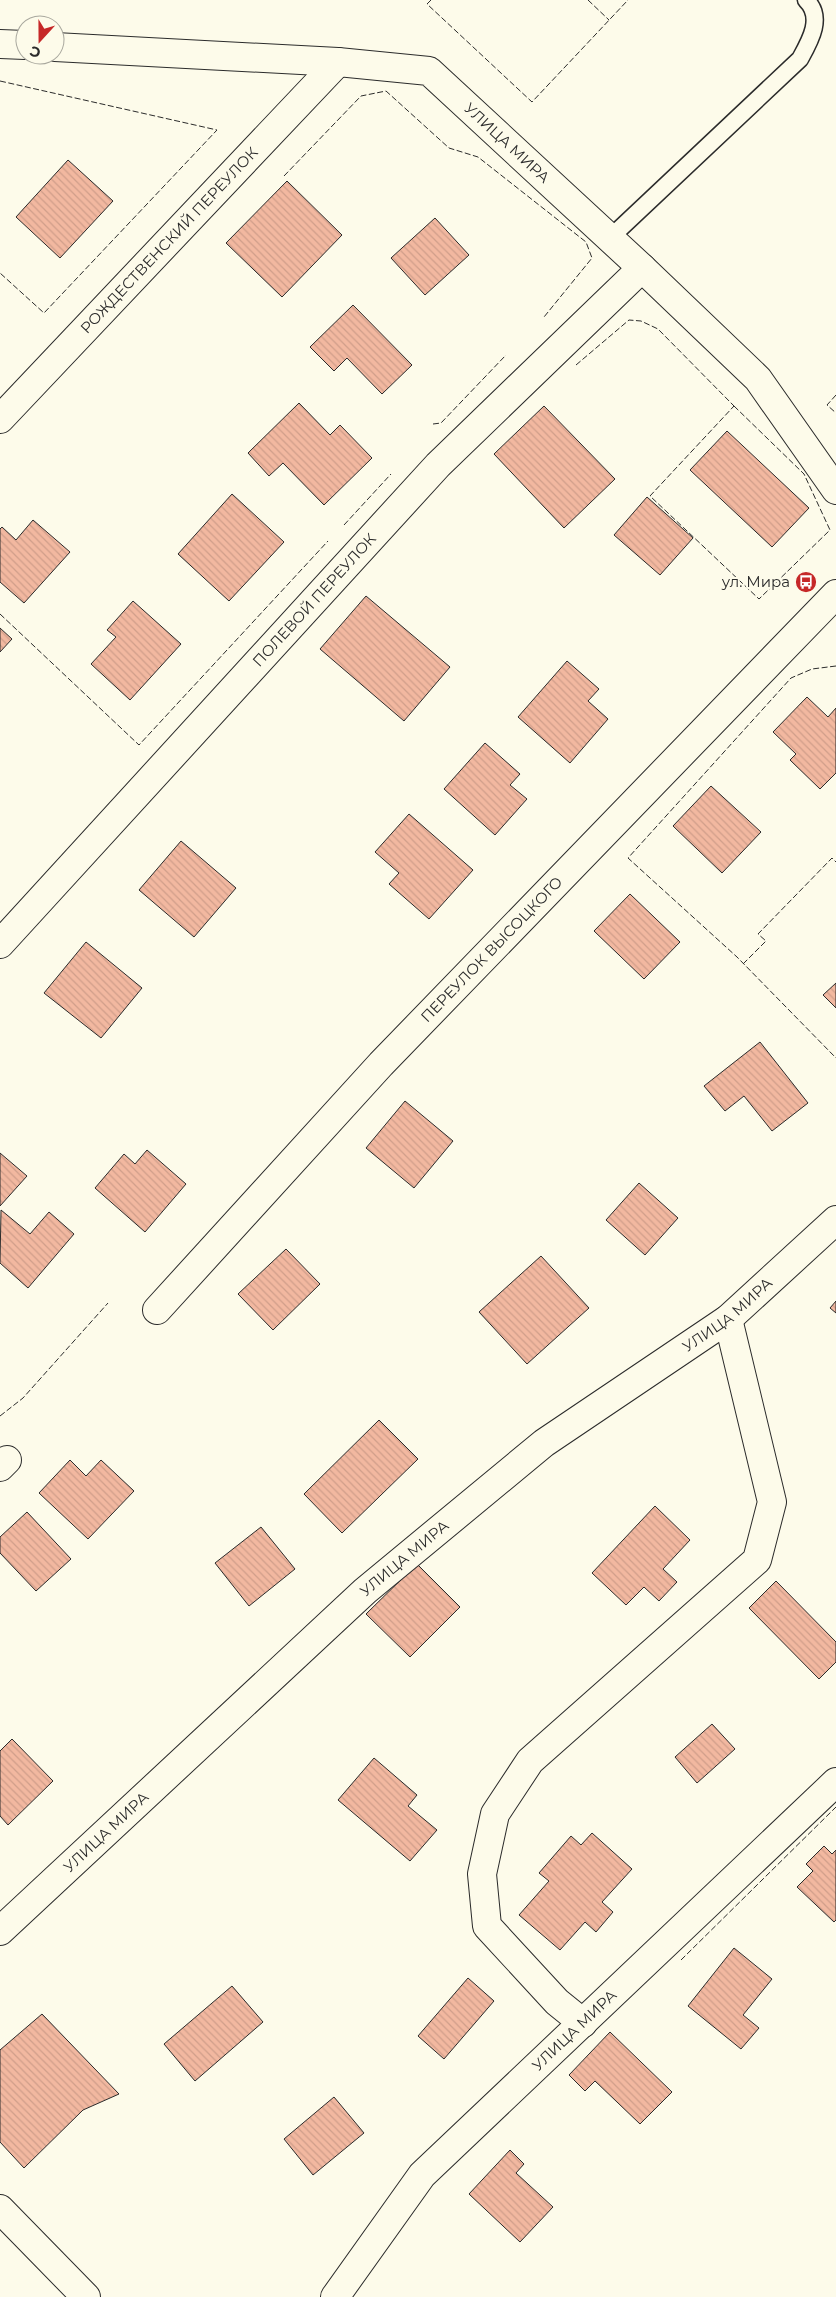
<svg xmlns="http://www.w3.org/2000/svg" width="836" height="2297" viewBox="0 0 836 2297" font-family="Montserrat,sans-serif">
	<style>
		.building { fill: url(#building-back-hatch); stroke: #2b2b2b }
		.lines { fill: none; stroke-linecap: round; stroke-linejoin: round }
		.service-casing { stroke: #2b2b2b; stroke-width: 19 }
		.minor-casing { stroke: #2b2b2b; stroke-width: 30 }
		.service { stroke: #fdfbea; stroke-width: 16 }
		.minor { stroke: #fdfbea; stroke-width: 28 }
		.fence { stroke: #2b2b2b; stroke-width: 1; stroke-dasharray: 6 2.5; stroke-linecap: butt }
		.labels { text-anchor: middle; stroke-width: 4; stroke-linejoin: round; paint-order: stroke }
		.street-label { font-size: 15px; fill: #2b2b2b; stroke: #fdfbea }
		.poi-label { font-size: 15px; fill: #2b2b2b; stroke: #fdfbea; text-anchor: end }
	</style>
	<defs>
		<pattern id="building-back-hatch" width="6" height="6" patternUnits="userSpaceOnUse" patternTransform="scale(1.25)"><rect width="6" height="6" fill="#f2b8a0"/><path d="M-1 5l2 2M0 0l6 6M5-1l2 2" fill="none" stroke="#d09e8a"/></pattern>
	</defs>
	<rect width="100%" height="100%" fill="#fdfbea"/>
	<path class="building" d="M68,160l45,41 -53,57 -44,-41z
		M287,181l55,54 -60,62 -56,-54z
		M435,218l34,37 -44,40 -34,-37z
		M353,305l59,60 -30,29 -35,-36 -13,13 -24,-24z
		M299,403l31,32 10,-10 32,33 -48,47 -41,-42 -14,13 -21,-23z
		M544,406l71,73 -51,49 -70,-74z
		M727,431l82,77 -37,39 -82,-77z
		M232,494l52,48 -55,59 -51,-47z
		M647,497l46,41 -33,37 -46,-40z
		M33,520l37,32 -46,51 -24,-21v-53l2,-2 14,13z
		M366,596l84,71 -46,54 -84,-72z
		M133,601l48,43 -51,56 -39,-36 25,-27 -9,-7z
		M0,628l12,11 -12,13z
		M567,661l32,28 -11,12 20,18 -38,44 -52,-46z
		M807,697l21,20 8,-9v65l-16,16 -30,-29 6,-6 -23,-22z
		M485,743l35,31 -10,11 17,14 -32,36 -51,-46z
		M711,786l50,46 -39,41 -49,-47z
		M409,814l64,56 -44,49 -40,-35 10,-11 -24,-21z
		M181,841l55,47 -42,49 -55,-47z
		M630,894l50,48 -36,37 -50,-48z
		M86,942l56,46 -41,50 -57,-45z
		M836,983v25l-13,-13z
		M760,1042l48,61 -36,28 -28,-35 -19,15 -21,-25z
		M405,1101l48,40 -39,47 -48,-40z
		M147,1150l39,34 -41,48 -50,-44 29,-34 11,10z
		M0,1153l27,23 -27,30z
		M639,1183l39,35 -33,37 -39,-35z
		M1,1210l29,24 19,-22 25,22 -46,54 -28,-25z
		M286,1249l34,35 -47,46 -35,-36z
		M541,1256l48,52 -62,56 -48,-52z
		M836,1301v12l-6,-5z
		M379,1420l39,39 -76,74 -38,-39z
		M70,1460l16,16 15,-16 33,31 -46,48 -49,-46z
		M655,1506l35,34 -27,29 14,13 -18,19 -15,-14 -18,18 -34,-32z
		M27,1512l44,47 -35,32 -36,-38v-16z
		M261,1527l34,42 -46,37 -34,-43z
		M417,1564l43,43 -50,50 -44,-43z
		M776,1581l60,61v20l-17,17 -70,-71z
		M712,1724l23,25 -38,34 -22,-26z
		M12,1739l41,42 -45,44 -8,-9v-65z
		M374,1758l43,37 -9,11 29,24 -27,31 -72,-61z
		M592,1833l40,36 -30,33 11,10 -17,20 -11,-10 -25,28 -41,-35 30,-34 -10,-8 32,-37 10,9z
		M824,1846l8,8 4,-4v70l-2,2 -37,-35 16,-16 -7,-7z
		M734,1948l38,31 -29,36 16,13 -18,21 -53,-43z
		M468,1978l26,23 -50,58 -26,-23z
		M232,1986l31,36 -68,59 -31,-37z
		M42,2014l77,80 -36,16 -59,58 -24,-26v-92z
		M610,2032l62,60 -32,32 -45,-43 -10,10 -16,-16z
		M334,2097l30,36 -51,42 -29,-36z
		M510,2150l14,14 -8,9 37,34 -33,35 -51,-48z"/>
	<g class="lines">
		<g class="service-casing">
			<path id="service" d="M610,238l190,-179c10,-18 24,-42 6,-59"/>
		</g>
		<g class="minor-casing">
			<g id="minor">
				<path d="M0,44l25,1"/>
				<path id="s1" d="M55,47l283,15 91,9 213,197 116,111 78,111"/>
				<path id="s2" d="M0,419l338,-357"/>
				<path id="s3" d="M0,944l438,-479 204,-197"/>
				<path id="s4" d="M157,1310l224,-246 455,-470"/>
				<path d="M0,1467l7,-7"/>
				<path id="s5" d="M0,1931l365,-340 179,-148 184,-124 108,-99"/>
				<path d="M583,2023l-26,-21 -70,-76 -5,-52 13,-60 35,-53 227,-201 15,-58 -44,-183"/>
				<path d="M0,2209l86,88"/>
				<path id="s6" d="M335,2297l87,-122 414,-393"/>
			</g>
		</g>
		<use href="#service" class="service"/>
		<use href="#minor" class="minor"/>
		<path class="fence" d="M431,0l-4,4 105,98 96,-102
			M588,0l21,20
			M0,81l217,49 -173,183 -44,-40
			M284,176l77,-80 25,-5 63,57 29,9 108,85 6,16 -48,59
			M576,365l53,-45 12,1 17,8 76,77
			M836,395l-9,10 9,8
			M734,406l70,68 26,56 -71,69 -109,-103z
			M433,424l8,-1 65,-68
			M344,525l47,-51
			M0,614l139,131 189,-204
			M836,666l-24,3 -21,9 -163,180 109,99 99,101
			M743,964l23,-23 -8,-7 74,-76 4,4
			M0,1416l23,-18 85,-95
			M681,1960l155,-153"/>
	</g>
	<defs>
		<g id="bus-disc" transform="scale(1.125)"><circle r="9.5" fill="#c62828" stroke="#fdfbea"/><path d="M-5-6H5V4H4V6H2V4H-2V6H-4V4H-5ZM-3.5-4V0h7V-4ZM-3.5 1.2v1.5H-2V1.2ZM2 1.2v1.5H3.5V1.2Z" fill="#fff"/></g>
	</defs>
	<g fill-rule="evenodd">
		<use href="#bus-disc" x="806" y="582"/>
	</g>
	<g class="labels">
		<g class="street-label">
			<text dy="5" stroke="none"><textPath href="#s1" startOffset="481">УЛИЦА МИРА</textPath></text>
			<text dy="5" stroke="none"><textPath href="#s2" startOffset="246">РОЖДЕСТВЕНСКИЙ ПЕРЕУЛОК</textPath></text>
			<text dy="5" stroke="none"><textPath href="#s3" startOffset="466">ПОЛЕВОЙ ПЕРЕУЛОК</textPath></text>
			<text dy="5" stroke="none"><textPath href="#s4" startOffset="492">ПЕРЕУЛОК ВЫСОЦКОГО</textPath></text>
			<text dy="5" stroke="none"><textPath href="#s5" startOffset="955">УЛИЦА МИРА</textPath></text>
			<text dy="5" stroke="none"><textPath href="#s5" startOffset="550">УЛИЦА МИРА</textPath></text>
			<text dy="5" stroke="none"><textPath href="#s5" startOffset="145">УЛИЦА МИРА</textPath></text>
			<text dy="5" stroke="none"><textPath href="#s6" startOffset="360">УЛИЦА МИРА</textPath></text>
		</g>
		<g class="poi-label">
			<text x="790" y="587">ул. Мира</text>
		</g>
	</g>
	<g transform="translate(40 40) rotate(201)"><circle r="24" fill="#fdfbea" stroke="#a9a89e"/>
	<path d="M0-4L9 19L0 12L-9 19Z" fill="#c62828"/>
	<text y="-8" font-size="14" font-weight="bold" text-anchor="middle" fill="#2b2b2b">С</text>
	</g>
</svg>
